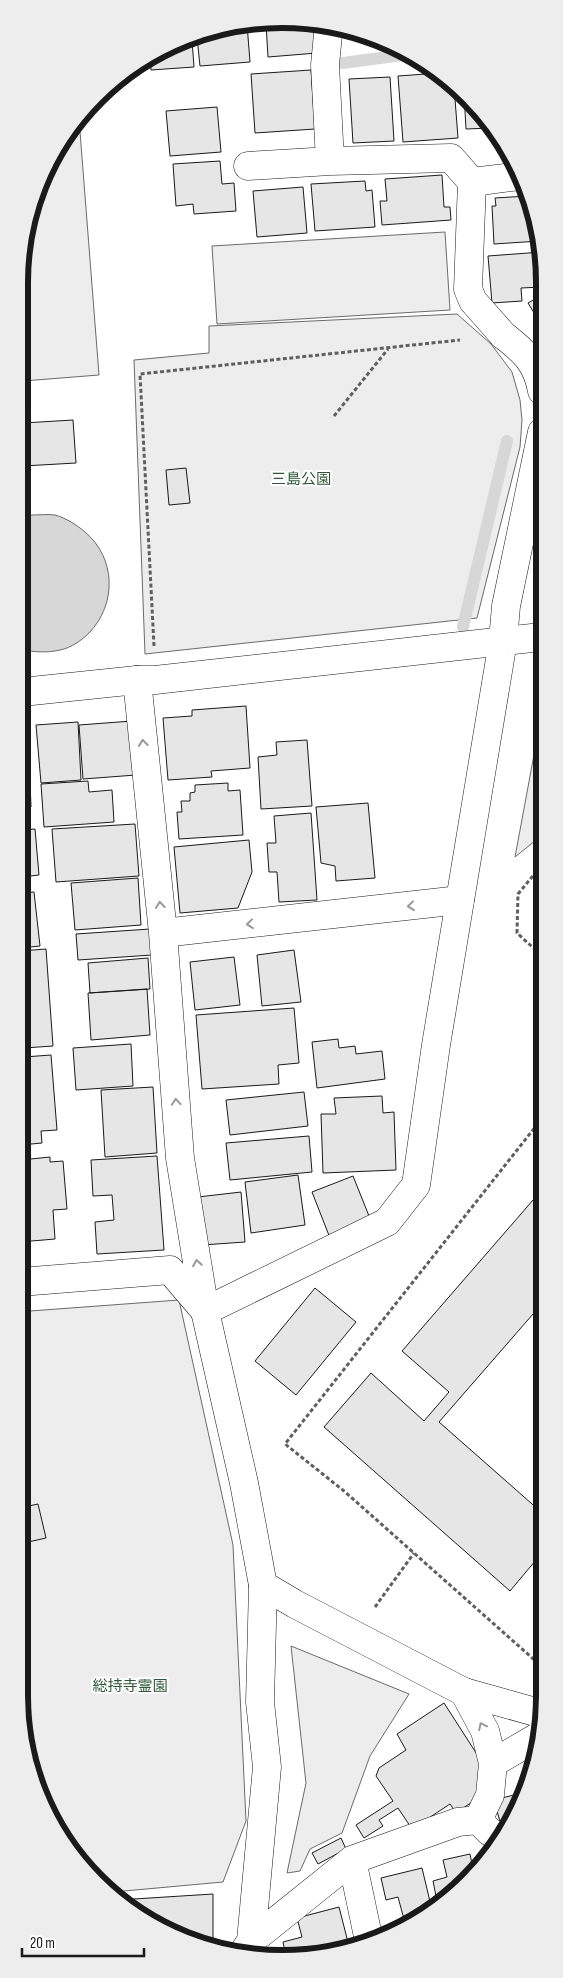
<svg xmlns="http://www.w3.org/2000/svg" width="563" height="1978" viewBox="0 0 563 1978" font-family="'Sofia Sans Condensed','Noto Sans JP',sans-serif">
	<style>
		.built { fill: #ededed; stroke: #6a6a6a }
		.water { fill: #d7d7d7; stroke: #6a6a6a }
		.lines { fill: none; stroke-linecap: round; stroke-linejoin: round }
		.stream { stroke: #d7d7d7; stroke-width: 12 }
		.building { fill: #e6e6e6; stroke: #1a1a1a }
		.minor-casing { stroke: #1a1a1a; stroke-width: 29 }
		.tertiary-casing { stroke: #1a1a1a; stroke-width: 29 }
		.path { stroke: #5f5f5f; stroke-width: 3; stroke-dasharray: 4 2.5; stroke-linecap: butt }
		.minor { stroke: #fff; stroke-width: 28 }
		.tertiary { stroke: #fff; stroke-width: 28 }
		.oneway { stroke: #989898 }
		.labels { text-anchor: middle; stroke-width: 4; stroke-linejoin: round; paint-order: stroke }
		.park-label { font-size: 15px; fill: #2b5a34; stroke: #fff }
		.rim { fill: none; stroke: #1a1a1a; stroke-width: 6 }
	</style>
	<rect width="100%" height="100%" fill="#fff"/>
	<path class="built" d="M79,119l20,256 -76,6 1,-150 39,-95z
		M445,232l5,78 -233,14 -5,-78z
		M457,314l34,30 21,28 8,28 2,20 -2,27 -43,171 -332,36 -11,-294 75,-7v-27z
		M541,717v119l-26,21z
		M179,1300l54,245 13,276 -23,61 -110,10 -29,-22 -45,-73 -20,-101 1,-381 10,-4z
		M291,1646l118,48 -39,62 -28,77 -32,16 -10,22 -13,2 19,-90z"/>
	<path class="water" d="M32,515c7,0 16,-1 23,0 11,3 22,10 30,17 31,26 32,72 4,101 -7,7 -18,15 -29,17 -13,3 -25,2 -38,0l1,-132z"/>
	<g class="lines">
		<path class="stream" d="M343,63l67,-9
			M463,627l44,-186"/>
	</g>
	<path class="building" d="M230,24h17l3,38 -50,4 -3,-29 13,-3v-2z
		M266,24h49l2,29 -49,4z
		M192,40l2,27 -43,3 -1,-13z
		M311,70l4,59 -60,4 -4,-59z
		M432,70l22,16 4,52 -55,4 -5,-66 28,-2 -1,-3z
		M390,77l4,64 -41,2 -4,-64z
		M464,93l3,3 23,32 -24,1z
		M217,107l4,45 -51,4 -4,-45z
		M220,161l2,23 12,-1 2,28 -42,3 -1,-10 -17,2 -3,-42z
		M442,175l2,32h6l1,13 -69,5 -2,-24h7l-2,-22z
		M365,181l1,10 6,-1 3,37 -60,4 -4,-47z
		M303,187l4,46 -50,4 -4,-46z
		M527,196l13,45 -46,3 -2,-38h4l-1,-8z
		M542,252v35l-21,1 1,13 -30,2 -4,-47z
		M542,295v18l-6,3 -8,-13z
		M73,420l3,43 -53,3v-43z
		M186,468l4,35 -21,2 -3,-35z
		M246,706l4,62 -39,3 1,6 -44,3 -5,-62 29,-2v-6z
		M132,721l4,54 -53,4 -4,-54z
		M78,722l3,58 -40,3 -5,-58z
		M22,733h1l4,44 -5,1z
		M307,740l5,66 -51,3 -3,-52 19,-2 -1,-13z
		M30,781l1,26 -9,1v-26z
		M88,781l1,11 23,-2 2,32 -70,5 -3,-43z
		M228,783v8l12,-1 3,45 -64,4 -2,-27h5l-1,-11h9v-8l5,-1v-7z
		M368,803l7,75 -39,3 -1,-15 -14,-3 -5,-56z
		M311,813l6,87 -38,2 -2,-30h-8l-2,-29h9l-2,-27z
		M135,824l4,52 -83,6 -4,-53z
		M35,829l4,46 -17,2v-47z
		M249,840l3,32 -14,36 -58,5 -6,-66z
		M138,878l3,47 -66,5 -4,-47z
		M34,892l6,54 -19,2v-55z
		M150,929l2,26 -74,5 -2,-26z
		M46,949l7,97 -29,2 -1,-20h-2v-77z
		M294,950l7,52 -39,4 -5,-51z
		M234,957l6,48 -45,5 -5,-48z
		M148,958l2,31 -60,4 -2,-30z
		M147,989l3,46 -59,5 -3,-47z
		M294,1008l5,55 -21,2 1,19 -77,5 -6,-74z
		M338,1039l1,9 16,-2 1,8 26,-3 3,28 -68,9 -5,-46z
		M131,1044l2,42 -57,4 -3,-42z
		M51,1055l6,75 -16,1 1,12 -21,2v-77l4,-1 -1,-10z
		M153,1087l4,66 -52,4 -4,-67z
		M304,1092l4,34 -78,9 -4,-35z
		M382,1096l1,17 11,-1 2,58 -73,3 -2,-59h15l-2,-16z
		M309,1136l3,36 -82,8 -4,-37z
		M157,1156l7,94 -67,4 -2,-32 19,-2 -2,-25 -19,1 -2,-36z
		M50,1157v5l13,-1 4,48 -14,1 2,29 -35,3 1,-82z
		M298,1175l7,50 -54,8 -6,-51z
		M353,1176l18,45 -41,17 -18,-46z
		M241,1192l4,50 -43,3 -4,-48z
		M540,1192v114l-101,116 101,89v50l-4,-1 -26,31 -186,-164 47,-54 53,48 25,-29 -47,-41z
		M315,1288l41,34 -60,73 -41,-34z
		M38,1504l8,34 -27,6v-36z
		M444,1703l36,56 -2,39 -22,15 -6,-9 -38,25 -14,-21 -19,12 4,6 -19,12 -8,-13 37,-24 -17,-25 3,-8 27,-18 -9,-16z
		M522,1793l-13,35 -7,1 -8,-29z
		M341,1838l5,11 -28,15 -6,-11z
		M470,1854l3,15 -35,37 -5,-25 14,-4 -4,-17z
		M422,1868l10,42 -27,13 -7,-26 -12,3 -5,-22z
		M213,1894v51l-48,-13 -27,-21 -4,-12z
		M134,1899l4,12 -12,-9z
		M339,1907l11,43 -64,6 -3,-14 19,-5 -5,-19z"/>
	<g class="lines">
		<g class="minor-casing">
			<path id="minor" d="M329,24l-4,41 5,96 121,-3 21,24 -4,107 5,12 30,34
				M248,166l82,-5
				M472,182l48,-6
				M137,680l26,253 17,225 25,153
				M163,933l297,-33
				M20,1282l150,-12 35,41
				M493,1763l46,-27
				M478,1820l12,12 11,5
				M352,1860l17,81
				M251,1941l101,-81 106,-38 20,-2 12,-25 3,-32 -8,-32 -21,-39
				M245,1950l6,-9 16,-174 -7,-65 3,-117"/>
		</g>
		<g class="tertiary-casing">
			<path id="tertiary" d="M503,335c22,17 34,28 39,56
				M22,692l115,-12h18l386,-43
				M539,1713l-75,-21 -169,-88 -32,-19 -19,-102 -39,-172 182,-89 29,-37 20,-140 67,-404 3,-35 36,-174"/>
		</g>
		<path class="path" d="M334,416l54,-67
			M154,646l-14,-272 320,-34
			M541,955l-24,-22 1,-39 23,-28
			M375,1607l39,-54
			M539,1664l-195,-173 -59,-47 255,-323"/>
		<use href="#minor" class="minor"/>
		<use href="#tertiary" class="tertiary"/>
	</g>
	<defs><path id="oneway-chevron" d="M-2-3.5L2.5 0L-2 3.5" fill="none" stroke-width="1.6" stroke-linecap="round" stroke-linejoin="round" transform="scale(1.25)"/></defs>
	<g class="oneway">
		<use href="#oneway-chevron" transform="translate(143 743) rotate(-96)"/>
		<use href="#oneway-chevron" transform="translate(160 905) rotate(-96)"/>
		<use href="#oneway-chevron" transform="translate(411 906) rotate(174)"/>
		<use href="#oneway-chevron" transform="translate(250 924) rotate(174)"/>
		<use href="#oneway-chevron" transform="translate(176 1102) rotate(-94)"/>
		<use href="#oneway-chevron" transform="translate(197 1263) rotate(-99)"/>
		<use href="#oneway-chevron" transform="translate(482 1726) rotate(-116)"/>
	</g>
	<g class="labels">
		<g class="park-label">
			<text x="301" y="484">三島公園</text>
			<text x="130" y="1691">総持寺霊園</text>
		</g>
	</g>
	<path d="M0 0H563V1978H0ZM282 28H282A254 254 0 0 1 536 282V1696A254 254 0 0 1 282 1950H282A254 254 0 0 1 28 1696V282A254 254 0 0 1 282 28Z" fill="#ededed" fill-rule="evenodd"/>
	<path class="rim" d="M282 28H282A254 254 0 0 1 536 282V1696A254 254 0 0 1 282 1950H282A254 254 0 0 1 28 1696V282A254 254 0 0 1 282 28Z"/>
	<path d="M22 1948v8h122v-8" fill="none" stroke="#1a1a1a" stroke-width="2.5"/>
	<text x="30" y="1948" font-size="15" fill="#1a1a1a" stroke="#ffffff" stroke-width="4" paint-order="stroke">20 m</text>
</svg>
